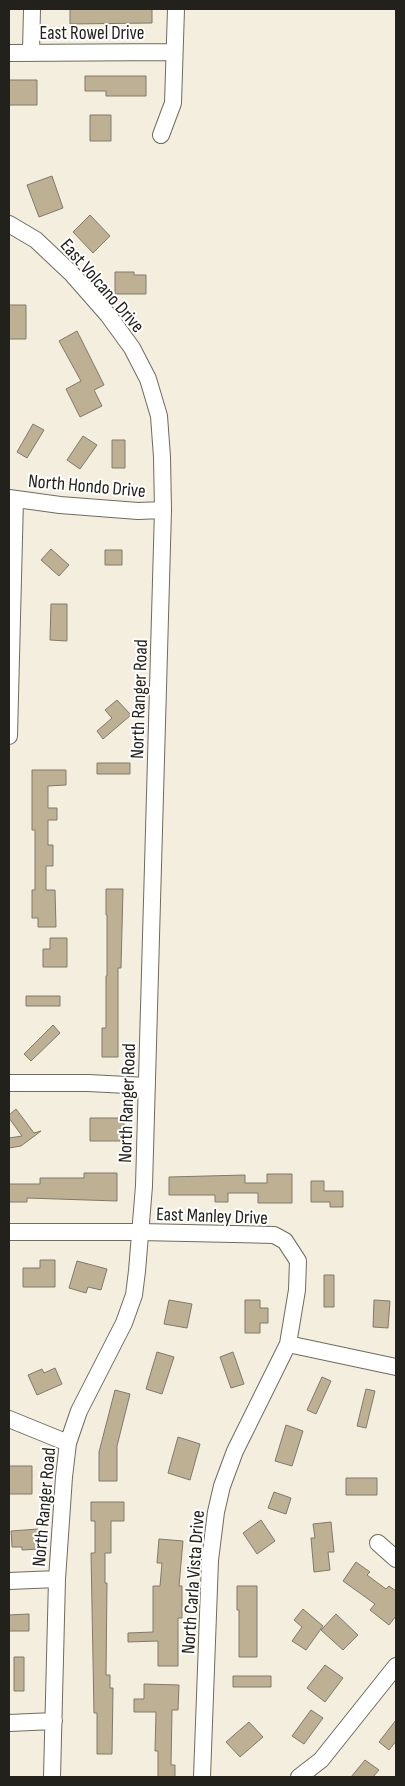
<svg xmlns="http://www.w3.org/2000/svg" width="405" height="1786" viewBox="0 0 405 1786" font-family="'Sofia Sans Condensed',sans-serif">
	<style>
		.building { fill: #beb193; stroke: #807a6c }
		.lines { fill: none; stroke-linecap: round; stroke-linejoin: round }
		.minor-casing { stroke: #706b5d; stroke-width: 18 }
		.minor { stroke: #fff; stroke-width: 16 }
		.labels { text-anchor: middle; stroke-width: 4; stroke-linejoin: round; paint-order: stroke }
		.street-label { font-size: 19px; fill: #23211b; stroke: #fff }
	</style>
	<rect width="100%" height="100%" fill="#f4eedf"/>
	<path class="building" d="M70,9h82v14l-82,1z
		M85,76h61v20h-40v-5h-21z
		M9,80h28v25h-28z
		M90,115h21v26h-21z
		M52,176l11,32 -24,9 -12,-32z
		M90,215l20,21 -17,17 -20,-21z
		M115,272h19v3h12v19h-31z
		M9,305h17v34h-17z
		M77,331l27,54 -10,5 8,16 -22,11 -14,-28 15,-8 -22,-40z
		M33,424l11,6 -17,28 -10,-6z
		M83,436l14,9 -17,24 -13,-9z
		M112,440h13v28h-13z
		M51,549l18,16 -10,11 -18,-16z
		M105,550h17v15h-17z
		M51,604h16v37l-17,-1z
		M117,700l14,15 -28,24 -6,-8 15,-13 -7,-8z
		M97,763h33v11h-33z
		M32,770h34v15l-18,1v22h9v12h-9v25h5v21h-7v24h9l1,37h-18v-9h-6v-28h3v-60h-3z
		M106,889h17l-2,79h-3v89h-16v-29h4v-52h1v-61h-1z
		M50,938h17v29h-24v-18h7z
		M26,996h34v10h-34z
		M53,1025l7,8 -29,28 -7,-7z
		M16,1109l18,24 7,-2 -20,15 -12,2v-10l13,-2 -13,-18v-3z
		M90,1118h34v23h-34z
		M84,1173h33v28l-90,-3v4h-18v-18h31v-6h44z
		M267,1174h25v29h-34v-10h-30v9h-13v-7h-46v-18l76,-2v8h22z
		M311,1181h13v10h19v16h-13v-5h-19z
		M40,1260h15v27h-32v-19h17z
		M77,1261l30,8 -6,21 -13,-3 -2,6 -17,-5z
		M324,1275h10v32h-10z
		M169,1300l23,4 -5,24 -23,-4z
		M245,1300h15v8h8v15h-8v10h-15z
		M374,1300l16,1 -2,27 -15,-1z
		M157,1352l17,5 -12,37 -16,-5z
		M233,1352l11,32 -13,4 -11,-31z
		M55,1368l7,16 -25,11 -9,-20 14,-6 2,4z
		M322,1377l9,4 -15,33 -9,-4z
		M366,1389l9,2 -9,37 -9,-2z
		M115,1390l15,4 -13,52v35h-18v-29z
		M286,1425l17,6 -11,35 -17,-5z
		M178,1437l22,7 -10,36 -22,-7z
		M9,1466h23v28h-23z
		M346,1478h31v17h-31z
		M274,1492l17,6 -5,16 -18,-6z
		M91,1502h33v19h-13v32h-6v30h2l-1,92h4v13h3l-1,66h-15v-41h-3l-3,-160h4v-32h-4z
		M261,1520l14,21 -18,13 -14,-21z
		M331,1522l3,30h-6l2,18 -16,2 -3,-34h4l-2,-14z
		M38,1529l1,20 -17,1v-3h-10l-1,-16z
		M159,1539l24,2 -4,45h3v32h-4v48h-20v-25l-30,1v-9l25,-1v-46h7l2,-23h-5z
		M356,1562l14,10 -3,3 19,14 3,-3 7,5v25l-7,9 -19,-15 5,-6 -32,-23z
		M237,1586h20v71h-18v-47h-2z
		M303,1609l20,17 -17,24 -14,-9 10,-14 -8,-7z
		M29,1614v17h-20v-16z
		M336,1614l22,21 -15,15 -22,-20z
		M14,1657h10v34h-10z
		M325,1665l18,13 -18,24 -18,-14z
		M233,1676h38v11h-38z
		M144,1684l35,1 -1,25h-6l-1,55h4v12h-17v-26h-3l1,-39h-22v-13h10z
		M311,1710l12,8 -19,26 -12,-8z
		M396,1720v21l-7,9 -10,-8z
		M249,1722l14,15 -23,20 -14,-15z
		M365,1760l14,10 -6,7h-22z"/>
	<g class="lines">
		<g class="minor-casing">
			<path id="minor" d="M31,52l1,-43
				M9,53l165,-1
				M161,135l12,-32 3,-94
				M9,224l27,16 36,34 36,41 24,33 16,31 11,37 3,41 1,53 -19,676 -7,85 -3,24 -10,28 -45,88 -11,32 -4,34 -7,102 -5,198
				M9,498l51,7 78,6 25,-1
				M9,736l6,-237
				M9,1083h79l59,3
				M9,1232h131l134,3 11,6 13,20 -1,29 -9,54 -53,107 -13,35 -6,26 -6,48 -8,217
				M288,1344l108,23
				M9,1419l59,24
				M378,1543l18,16
				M9,1581l48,-2
				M9,1723l45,-2
				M299,1777l22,-17 75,-94"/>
		</g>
		<use href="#minor" class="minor"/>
	</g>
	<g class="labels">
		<g class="street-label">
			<text x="92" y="39">East Rowel Drive</text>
			<text transform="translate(103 285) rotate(49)" y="7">East Volcano Drive</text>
			<text transform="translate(87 485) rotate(5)" y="7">North Hondo Drive</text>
			<text transform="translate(138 699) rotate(-88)" y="7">North Ranger Road</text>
			<text transform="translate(126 1103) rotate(-88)" y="7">North Ranger Road</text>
			<text transform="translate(212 1215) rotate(2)" y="7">East Manley Drive</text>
			<text transform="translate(43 1507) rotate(-85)" y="7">North Ranger Road</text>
			<text transform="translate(192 1582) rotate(-86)" y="7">North Carla Vista Drive</text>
		</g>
	</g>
	<rect width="405" height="1786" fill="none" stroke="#23211b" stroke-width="20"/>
</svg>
